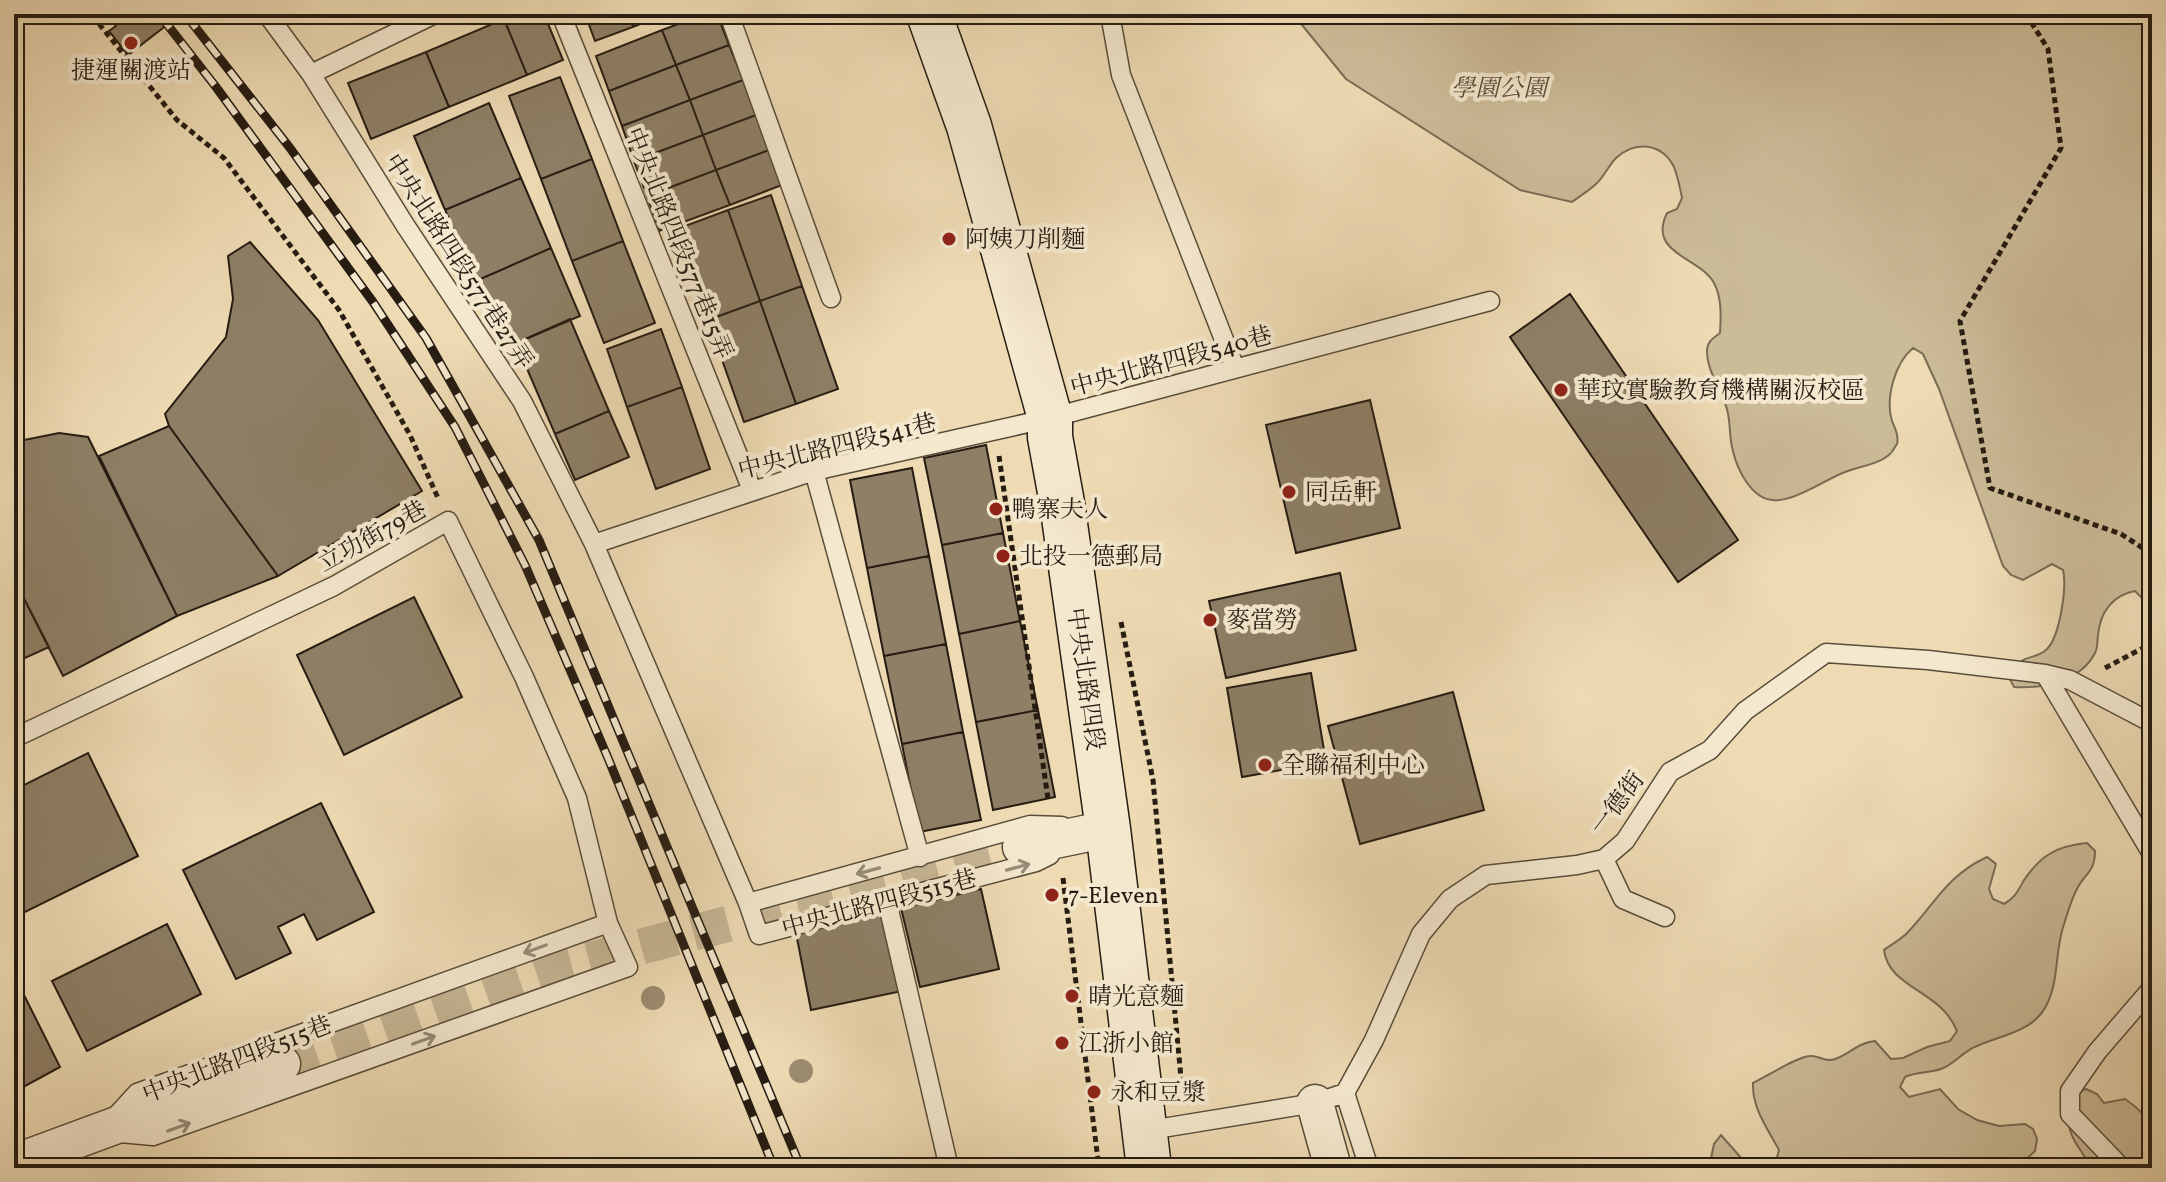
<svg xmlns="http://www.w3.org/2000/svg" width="2166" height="1182" viewBox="0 0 2166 1182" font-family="Vollkorn,'Noto Serif TC',serif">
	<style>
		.green { fill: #ccbb98; stroke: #796c55; stroke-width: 2 }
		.building { fill: #8e7f66; stroke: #261c12; stroke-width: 2 }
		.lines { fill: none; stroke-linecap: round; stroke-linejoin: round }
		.street-tunnel { stroke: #c6b594; stroke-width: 36; stroke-dasharray: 36 18; stroke-linecap: butt }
		.lane-casing { stroke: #584c3a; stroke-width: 21 }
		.street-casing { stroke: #584c3a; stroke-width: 39 }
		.secondary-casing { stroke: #261c12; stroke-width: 47 }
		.path { stroke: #261c12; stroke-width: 5; stroke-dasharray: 6 4; stroke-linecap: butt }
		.lane { stroke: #f4e8ce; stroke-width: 18 }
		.street { stroke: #f4e8ce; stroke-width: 36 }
		.secondary { stroke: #f4e8ce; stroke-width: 44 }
		.rail-casing { stroke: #261c12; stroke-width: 9 }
		.rail { stroke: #f4e8ce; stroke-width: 6; stroke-dasharray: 18; stroke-linecap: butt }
		.tree { fill: #9c8c71 }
		.oneway { stroke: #978c79 }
		.poi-dot { fill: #8f2418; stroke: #f4e8ce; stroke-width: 3 }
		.labels { text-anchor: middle; stroke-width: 8; stroke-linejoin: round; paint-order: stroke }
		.poi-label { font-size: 24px; fill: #261c12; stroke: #f4e8ce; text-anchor: start }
		.park-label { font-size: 24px; font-style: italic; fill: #584c3a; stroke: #f4e8ce }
		.street-label { font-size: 24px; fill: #261c12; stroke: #f4e8ce }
	</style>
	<rect width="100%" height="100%" fill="#eedbb4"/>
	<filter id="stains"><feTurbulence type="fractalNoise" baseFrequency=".0025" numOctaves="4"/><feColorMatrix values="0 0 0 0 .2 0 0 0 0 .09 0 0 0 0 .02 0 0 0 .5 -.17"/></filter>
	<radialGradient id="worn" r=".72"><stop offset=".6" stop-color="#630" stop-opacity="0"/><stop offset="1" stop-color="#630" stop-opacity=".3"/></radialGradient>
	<path class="green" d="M1293,14h859v601l-8,-15 -9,-9c-22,4 -35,21 -37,44 -1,6 0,12 -3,18 -14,28 -53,36 -81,34l-5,-10c12,-26 25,-15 38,-28 13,-13 20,-62 16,-79l-11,-6 -29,16 -12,-5 -8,-9 -64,-177 -16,-35 -10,-6c-18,15 -28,50 -21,73 3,7 7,15 5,23 -1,1 -6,10 -7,10 -12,11 -31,12 -45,18 -19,7 -52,31 -73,28 -21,-2 -35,-31 -39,-49 -5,-16 -1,-31 -8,-48 -6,-17 -18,-33 -18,-52 0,-9 6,-13 13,-18 1,-16 2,-35 -6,-50 -14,-26 -67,-29 -47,-70l10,-4 5,-11c-2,-10 -4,-21 -8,-31 -12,-24 -39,-27 -58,-9 -7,7 -11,17 -19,25 -7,7 -17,13 -25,19l-52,-12 -174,-111z
		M2087,843l8,8c0,21 -10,22 -18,38 -6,11 -9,23 -13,35 -9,25 -5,54 -16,78 -13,30 -44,32 -71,44 -14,5 -22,18 -36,23 -13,4 -24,3 -36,8l-5,10 9,10 31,-8 18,20 19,11 22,6 26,-2 8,5 4,10 -2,12 -18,17h-251l9,-3 4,-15c-12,-22 -27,-42 -26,-67 15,-7 43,-26 57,-27 9,-1 15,7 25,3 15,-5 22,-16 40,-18l16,18 12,-1 24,-11 23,-6 7,-10c-16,-41 -68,-42 -73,-81 8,-6 18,-11 25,-19 27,-29 39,-56 78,-74l9,7 -7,25 4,10 11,5c11,-6 14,-13 20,-24 17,-25 33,-34 63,-37z
		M2086,1089l11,5 7,9 21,-4c32,21 27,35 27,69h-66l2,-6c-20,-31 -24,-32 -13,-69z
		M1721,1135l29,33h-41l5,-24z"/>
	<path class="building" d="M107,14h53l8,10 -40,31 -19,-24 7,-5z
		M517,14h27l19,46 -36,15 -23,-56z
		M585,14h44l4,13 -38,14z
		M629,14h38l-34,13z
		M705,14h12l12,31 -53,20 -14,-35z
		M504,19l23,56 -78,32 -23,-55z
		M662,30l14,35 -67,26 -13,-35z
		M729,45l14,35 -53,20 -14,-35z
		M426,52l23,55 -78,32 -23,-56z
		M676,65l14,35 -68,26 -13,-35z
		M560,77l32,82 -51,20 -32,-83z
		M743,80l13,35 -53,20 -13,-35z
		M690,100l13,35 -69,26 -12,-35z
		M489,103l32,75 -76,32 -31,-74z
		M756,115l13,35 -53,20 -13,-35z
		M703,135l13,35 -69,26 -13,-35z
		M769,150l13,35 -52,20 -14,-35z
		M592,159l31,82 -51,20 -31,-82z
		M716,170l14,35 -71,26 -12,-35z
		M521,178l30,70 -75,33 -31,-71z
		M771,195l31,91 -42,15 -32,-91z
		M728,210l32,91 -52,19 -31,-91z
		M623,241l32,82 -51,20 -32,-82z
		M250,242l68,78 104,171 -144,85 -109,-150 -4,-12 61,-77 7,-38 -5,-43z
		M551,248l29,68 -73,31 -29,-67z
		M802,286l36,103 -42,15 -36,-103z
		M1570,294l168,246 -60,42 -168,-245z
		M760,301l36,103 -52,18 -36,-102z
		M570,319l39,92 -54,23 -39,-91z
		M661,329l21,58 -55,20 -20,-58z
		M682,387l28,82 -54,20 -29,-82z
		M1370,400l30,128 -104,25 -30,-128z
		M609,411l20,46 -54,23 -20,-46z
		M169,426l109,150 -101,40 -78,-160z
		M59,433l29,4 89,179 -114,60 -49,-97v-137z
		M986,445l17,88 -61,12 -18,-87z
		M912,468l17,88 -62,12 -17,-88z
		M1003,533l17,88 -61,13 -17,-89z
		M929,556l17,88 -62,12 -17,-88z
		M1340,573l16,77 -130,28 -17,-77z
		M14,579l35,68 -35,16z
		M414,597l48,100 -118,58 -47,-100z
		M1020,621l18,89 -62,12 -17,-88z
		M946,644l17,88 -61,12 -18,-88z
		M1311,673l15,89 -84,15 -15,-89z
		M1453,692l31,118 -124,34 -32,-118z
		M1038,710l17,87 -62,13 -17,-88z
		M963,732l18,88 -62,12 -17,-88z
		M88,753l50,103 -119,59 -5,-11v-114z
		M321,803l53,109 -57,28 -13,-26 -26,13 13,26 -55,26 -53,-109z
		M981,889l18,80 -79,18 -19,-79z
		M885,910l17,81 -91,19 -16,-82z
		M167,924l34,70 -114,57 -35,-70z
		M14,975l46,92 -46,25z"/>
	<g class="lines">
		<path class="street-tunnel" d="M282,1064l289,-99 450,-118"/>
		<g class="lane-casing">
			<path id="lane" d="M267,14l44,60 94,151 117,176 72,143 154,359 11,32 277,-73 14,-7
				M561,14l191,476
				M729,14l102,284
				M1110,14l11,61 114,293
				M311,74l124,-60
				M814,471l106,386
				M594,544l220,-73 236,-53 440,-117
				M2045,674l107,180
				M14,738l320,-152 114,-65 76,156 53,121 31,125 20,44 -475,169 -33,-3
				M1604,859l19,40 42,18
				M887,901l62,267
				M748,903l282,-78 32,1
				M1345,1093l24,75
				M115,1117l22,-24 471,-170
				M1144,1131l171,-28 30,-10 29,-53 47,-106 29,-35 36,-24 91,-10 27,-6 21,-18 45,-69 40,-22 35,-39 81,-58 102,7 117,14 25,6 82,43
				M2119,1165l-49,-51v-23l27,-39 55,-64"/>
		</g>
		<g class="street-casing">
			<path id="street" d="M1021,847l87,-18
				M1315,1103l18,65
				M14,1163l268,-99"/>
		</g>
		<g class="secondary-casing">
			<path id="secondary" d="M929,14l40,112 81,292v19l12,66 46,326 41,339"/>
		</g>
		<path class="path" d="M72,14l23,5 82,101 47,38 115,152 71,125 28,63
			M2026,14l22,35 13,99 -101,173 30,167 131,46 31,20
			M999,456l49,343
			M1121,622l32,158 30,319
			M2105,668l38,-20 9,-11
			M1063,878l36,290"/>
		<use href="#lane" class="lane"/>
		<use href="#street" class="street"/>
		<use href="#secondary" class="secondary"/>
		<g class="rail-casing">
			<path id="rail" d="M159,14l57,73 157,215 82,125 70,138 83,193 166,410
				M185,14l105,134 136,190 113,202 262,628"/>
		</g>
		<use href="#rail" class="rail"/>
	</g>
	<g class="tree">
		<circle cx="653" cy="998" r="12"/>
		<circle cx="801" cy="1071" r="12"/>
	</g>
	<defs><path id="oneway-shaft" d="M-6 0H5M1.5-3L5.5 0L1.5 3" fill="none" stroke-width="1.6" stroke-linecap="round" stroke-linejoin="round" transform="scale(2)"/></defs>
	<g class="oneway">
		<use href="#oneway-shaft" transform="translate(1018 867) rotate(-15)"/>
		<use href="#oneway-shaft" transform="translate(868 871) rotate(165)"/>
		<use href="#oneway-shaft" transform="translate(535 949) rotate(160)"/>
		<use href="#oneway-shaft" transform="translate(424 1040) rotate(-20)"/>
		<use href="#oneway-shaft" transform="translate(179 1127) rotate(-20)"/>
	</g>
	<g class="poi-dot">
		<circle cx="131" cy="43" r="8"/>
		<circle cx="949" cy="239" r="8"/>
		<circle cx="1561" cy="390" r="8"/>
		<circle cx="1289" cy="492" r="8"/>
		<circle cx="996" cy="509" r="8"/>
		<circle cx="1003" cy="556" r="8"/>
		<circle cx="1210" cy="620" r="8"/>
		<circle cx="1265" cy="765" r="8"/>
		<circle cx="1052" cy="895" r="8"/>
		<circle cx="1072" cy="996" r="8"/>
		<circle cx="1062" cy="1043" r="8"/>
		<circle cx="1094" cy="1092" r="8"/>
	</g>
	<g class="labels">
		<g class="poi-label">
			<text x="131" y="78" text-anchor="middle">捷運關渡站</text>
			<text x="965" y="247">阿姨刀削麵</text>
			<text x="1577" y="398">華玟實驗教育機構關汳校區</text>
			<text x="1305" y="500">同岳軒</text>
			<text x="1012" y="517">鴨寨夫人</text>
			<text x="1019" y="564">北投一德郵局</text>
			<text x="1226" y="628">麥當勞</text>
			<text x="1281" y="773">全聯福利中心</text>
			<text x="1068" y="903">7-Eleven</text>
			<text x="1088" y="1004">晴光意麵</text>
			<text x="1078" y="1051">江浙小館</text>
			<text x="1110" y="1100">永和豆漿</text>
		</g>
		<g class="park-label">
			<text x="1499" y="96">學園公園</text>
		</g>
		<g class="street-label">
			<text transform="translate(679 243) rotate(68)" y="8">中央北路四段577巷15弄</text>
			<text transform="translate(459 261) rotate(57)" y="8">中央北路四段577巷27弄</text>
			<text transform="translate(1171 361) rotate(-15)" y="8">中央北路四段540巷</text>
			<text transform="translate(837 446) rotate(-14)" y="8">中央北路四段541巷</text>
			<text transform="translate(372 536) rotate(-29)" y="8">立功街79巷</text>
			<text transform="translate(1086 679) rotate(82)" y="8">中央北路四段</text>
			<text transform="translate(1617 803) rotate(-53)" y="8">一德街</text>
			<text transform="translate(879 903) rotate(-15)" y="8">中央北路四段515巷</text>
			<text transform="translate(237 1059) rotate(-21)" y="8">中央北路四段515巷</text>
		</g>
	</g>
	<rect width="2166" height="1182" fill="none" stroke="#eedbb4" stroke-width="48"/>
	<rect x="16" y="16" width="2134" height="1150" fill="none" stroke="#261c12" stroke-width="4"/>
	<rect x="24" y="24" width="2118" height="1134" fill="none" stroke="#261c12" stroke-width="2"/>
	<rect width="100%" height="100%" filter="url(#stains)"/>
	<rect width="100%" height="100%" fill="url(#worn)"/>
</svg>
